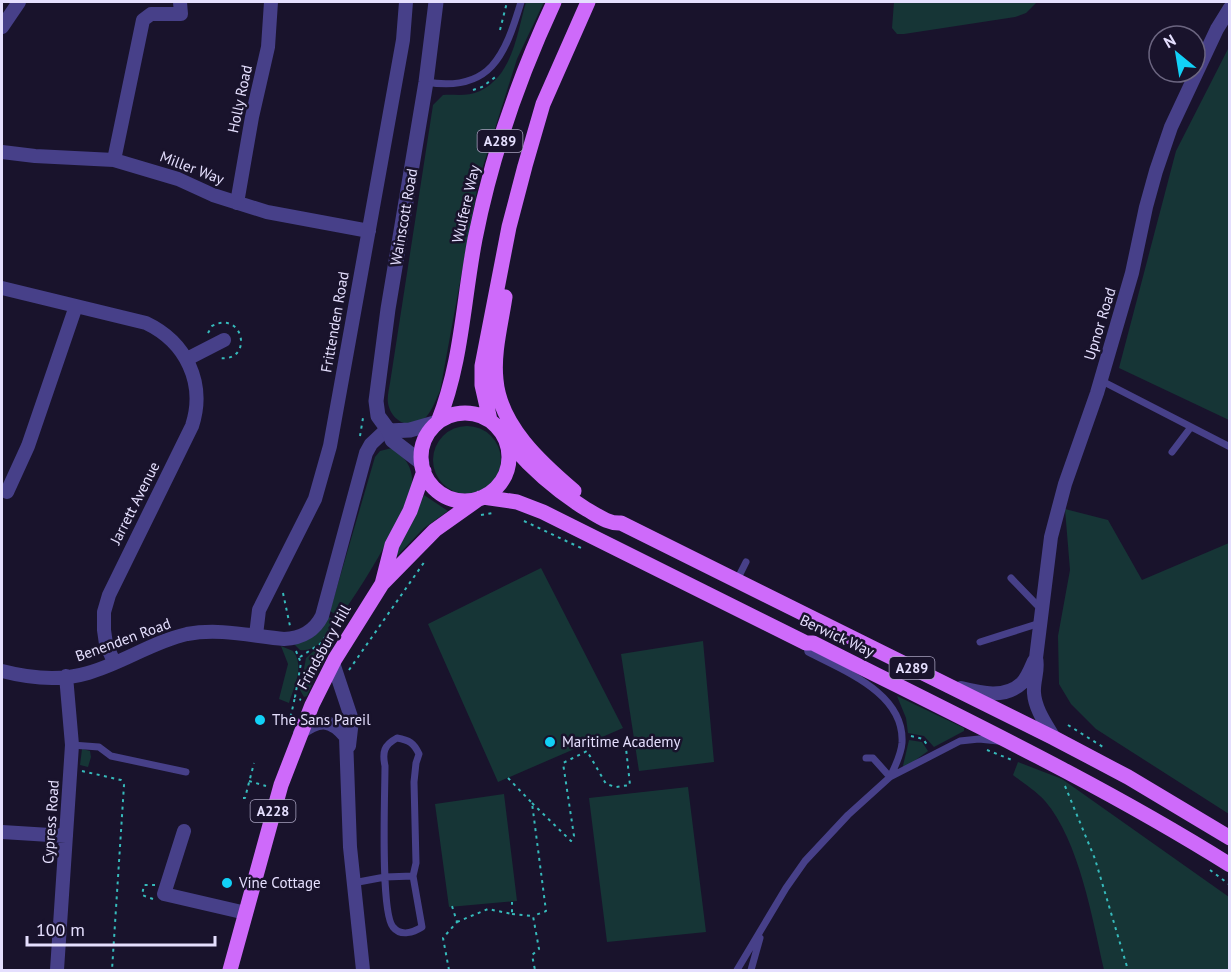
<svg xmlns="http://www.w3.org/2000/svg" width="1231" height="972" viewBox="0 0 1231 972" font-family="'PT Sans',sans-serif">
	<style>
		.green { fill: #163536 }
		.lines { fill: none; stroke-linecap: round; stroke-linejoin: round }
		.path { stroke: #36babb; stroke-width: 2; stroke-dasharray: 3 4.5; stroke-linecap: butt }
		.service { stroke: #474089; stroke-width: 7 }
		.minor { stroke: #474089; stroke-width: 14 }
		.tertiary { stroke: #474089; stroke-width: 15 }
		.primary { stroke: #ce6afa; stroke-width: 15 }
		.poi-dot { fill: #12d1f7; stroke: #19132c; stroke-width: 2 }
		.labels { text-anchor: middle; stroke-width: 5; stroke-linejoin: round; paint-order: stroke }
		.shield { fill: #19132c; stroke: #a8a2bf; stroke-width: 1.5 }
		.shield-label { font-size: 14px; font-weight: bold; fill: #e5dffe }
		.street-label { font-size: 15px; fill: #e5dffe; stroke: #19132c }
		.poi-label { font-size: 15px; fill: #e5dffe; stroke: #19132c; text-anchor: start }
	</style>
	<rect width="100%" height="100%" fill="#19132c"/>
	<path class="green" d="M526,2h18l-27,57 -38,120 -39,212c-5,10 -10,27 -21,31 -15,7 -29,-5 -31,-19 -1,-6 1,-14 2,-20l43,-278 10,-10c12,-1 24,2 37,-4 33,-16 37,-58 46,-89z
		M894,2h143l-11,11 -11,4 -111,17h-7l-5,-6z
		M1229,47l1,373h-1l-110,-52 57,-217z
		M433 460a34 34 0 1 1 68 0a34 34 0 1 1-68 0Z
		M392,448c14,9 22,21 20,39 -1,12 -9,23 -14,34 -17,33 -36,65 -58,96l-10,-6 45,-154 5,-6z
		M424,495l24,16 -24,17 -27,28 -2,-2 16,-29z
		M1065,509l43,11 34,60 87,-37v271l-133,-85 -25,-25 -12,-20 -1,-48 12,-66z
		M541,568l82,160 -125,54 -70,-158z
		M328,617l7,2 -7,9 1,1c-5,12 -16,23 -29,21l-7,-7c16,-6 28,-10 35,-26z
		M327,639l-9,31 -11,26 -3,1 -4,-7 6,-32z
		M703,641l11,121 -75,9 -18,-117z
		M281,646l12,5c12,15 1,36 -4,52l-10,-4 9,-35z
		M897,696l67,32v3l-30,16 -10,-11 -16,-3 -2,-15z
		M909,740l13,2 6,9 -26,19z
		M82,749l8,2 1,6 -3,10 -8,-2z
		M1018,762l44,17 167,118v73h-125c-11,-49 -25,-130 -59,-169 -9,-10 -22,-18 -32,-26z
		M688,787l18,145 -99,10 -18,-144z
		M504,794l13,107 -68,6 -14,-103z"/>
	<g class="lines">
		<path class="path" d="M500,30l7,-28
			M473,90l9,-3 16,-12
			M208,333l4,-7c32,-17 42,37 7,32
			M360,436l3,-18
			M481,515l12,-2
			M524,521l57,27
			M283,593l7,33
			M296,651l5,12 -6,34 6,3
			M300,657l20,-13 11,-15
			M349,670l76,-109
			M289,724l6,-27
			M1068,725l35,22
			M911,736l12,3 5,7
			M987,750l25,10
			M82,771l39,9 3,5 -12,185
			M508,778l24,25 14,108 -13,5
			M249,781l17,5
			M1065,786l30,73 33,111
			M243,798h2l9,-35
			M532,803l39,38 3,-5 -11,-73 24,-12 19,33 10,3 14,-2 -5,-46
			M1210,870l20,15
			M153,899l-11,-4 2,-10h11
			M512,914l21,2 6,33 -7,6 3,15
			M457,922l31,-13 24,5v-12
			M449,970l-6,-32 14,-16 -5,-16"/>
		<path class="service" d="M426,82c65,11 79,-27 95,-80
			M1100,380l130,67
			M1172,452l19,-25
			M1011,578l26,27 5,-1
			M737,580l9,-18
			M980,642l60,-19
			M806,643l2,9c36,19 97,41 94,91 -1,12 -7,24 -12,34
			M397,738c12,2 17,5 22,16l-3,9 -2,19 2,81 -3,13 9,51c-8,5 -21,10 -29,0 -13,-15 -8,-135 -8,-161 -3,-14 -1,-21 12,-28z
			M72,745l27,2 12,9 75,16
			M866,758h7l17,19
			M353,883l32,-6 28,-1
			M737,970l49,-82 19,-27 43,-46 42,-38 70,-36 19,-2 19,2
			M751,970l9,-32"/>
		<path class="minor" d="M2,27l17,-25
			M2,152l33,4 79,4 64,19 35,16 54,17 102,19
			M114,160l29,-140 8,-6h30l-1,-12
			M237,203l15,-86 16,-70 3,-45
			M2,288l144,35c40,19 60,60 46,103l-83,169 -5,17v18l2,14 8,18
			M187,359l37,-19
			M7,492l21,-46 48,-140
			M256,635l3,-25 56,-111 15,-53 73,-406 3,-38
			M333,663l19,57 -3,26
			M2,671c27,7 59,10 86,2 35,-10 64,-31 99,-39 32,-6 65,2 97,5 17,-1 30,-7 38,-23l44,-163 5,-9 16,-15
			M961,688c20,5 44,11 61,-5 5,-5 9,-15 12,-22
			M300,733c19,-14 30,-15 46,4l4,110 13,123
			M1054,738c-8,-14 -19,-29 -20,-45 -1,-12 5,-23 2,-35l15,-121 14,-53 32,-91 35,-120 14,-66 10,-36 15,-44 46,-98 13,-21
			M184,831l-20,63 82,19
			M2,832l64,4
			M57,970l15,-225 -6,-69"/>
		<path class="tertiary" d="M389,431l21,-1 28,-8
			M422,463l-30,-23 -3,-9 -11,-15 -2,-15 12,-92 38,-227 10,-80"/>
		<path class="primary" d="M505,297c-4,27 -12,56 -9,83 4,46 45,83 78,111
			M421 457a44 44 0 1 1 88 0a44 44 0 1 1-88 0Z
			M490,420l-8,-35v-19l27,-139 16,-61 18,-62 45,-102
			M438,422c24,-60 25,-120 37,-183 16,-81 44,-162 79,-237
			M505,437c23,29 49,52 81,72 11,6 22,15 35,14l433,215 74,39 102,61
			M483,497l34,5 26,10 263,131h7c140,71 283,138 417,222
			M382,584l10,-39 18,-34 14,-40
			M230,970l51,-185 31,-80 23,-46 47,-75 53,-54 45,-32"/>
	</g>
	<g class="poi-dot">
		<circle cx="260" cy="720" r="6"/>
		<circle cx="550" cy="742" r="6"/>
		<circle cx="227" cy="883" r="6"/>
	</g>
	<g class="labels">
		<g class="shield">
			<rect x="477.5" y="130" width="45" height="22" rx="4.5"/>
			<rect x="889.5" y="657" width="45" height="22" rx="4.5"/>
			<rect x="250.5" y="800" width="45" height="22" rx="4.5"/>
		</g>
		<g class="shield-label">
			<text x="500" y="146">A289</text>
			<text x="912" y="673">A289</text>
			<text x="273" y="816">A228</text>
		</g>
		<g class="street-label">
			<text transform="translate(240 99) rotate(-78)" y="5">Holly Road</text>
			<text transform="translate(192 168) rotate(21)" y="5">Miller Way</text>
			<text transform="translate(466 204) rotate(-77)" y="5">Wulfere Way</text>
			<text transform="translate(404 217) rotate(-80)" y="5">Wainscott Road</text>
			<text transform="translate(335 322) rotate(-80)" y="5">Frittenden Road</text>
			<text transform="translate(1100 324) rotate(-73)" y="5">Upnor Road</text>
			<text transform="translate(135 503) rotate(-63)" y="5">Jarrett Avenue</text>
			<text transform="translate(837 636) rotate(25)" y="5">Berwick Way</text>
			<text transform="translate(123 640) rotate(-20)" y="5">Benenden Road</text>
			<text transform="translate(324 647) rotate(-61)" y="5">Frindsbury Hill</text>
			<text transform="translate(51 822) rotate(-86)" y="5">Cypress Road</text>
		</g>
		<g class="poi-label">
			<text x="272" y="725">The Sans Pareil</text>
			<text x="562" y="747">Maritime Academy</text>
			<text x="239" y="888">Vine Cottage</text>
		</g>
	</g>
	<rect width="1231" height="972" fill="none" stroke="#e5dffe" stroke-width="6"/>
	<g transform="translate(1177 54) rotate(330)"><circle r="28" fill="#19132c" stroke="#6b6580" stroke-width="1.5"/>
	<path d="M0-4.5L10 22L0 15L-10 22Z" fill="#12d1f7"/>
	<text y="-9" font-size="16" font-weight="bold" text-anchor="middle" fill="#e5dffe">N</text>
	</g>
	<path d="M27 936v9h188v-9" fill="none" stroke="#e5dffe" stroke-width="3"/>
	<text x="36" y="936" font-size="18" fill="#e5dffe" stroke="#19132c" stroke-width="4.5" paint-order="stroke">100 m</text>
</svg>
